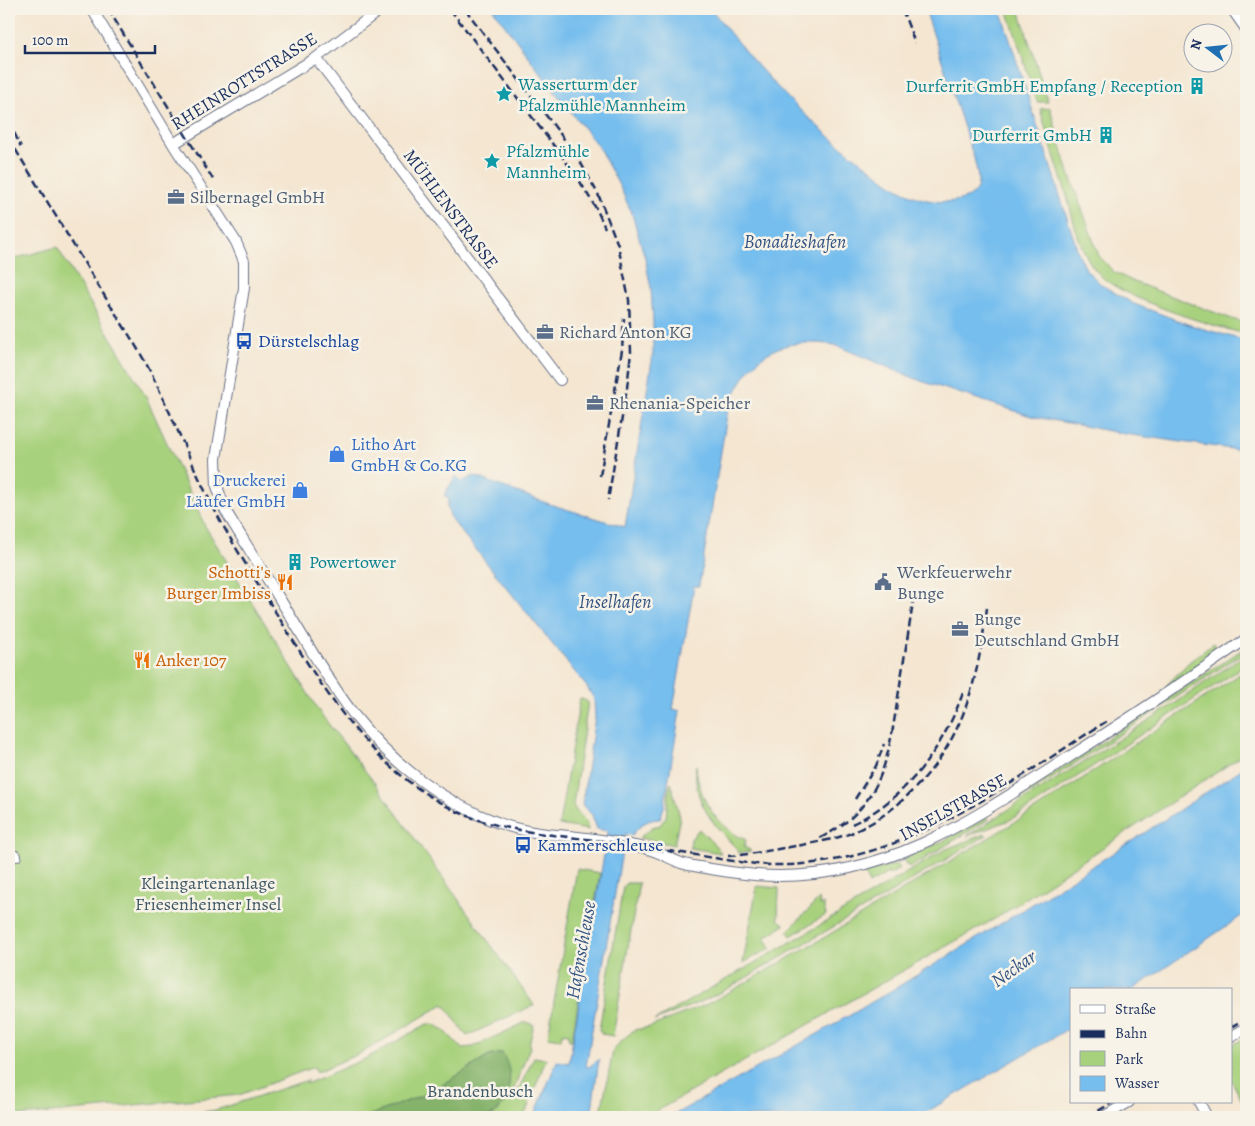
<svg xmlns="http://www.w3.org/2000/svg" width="1255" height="1126" viewBox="0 0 1255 1126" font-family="Alegreya,serif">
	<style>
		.green { fill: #a8d17d; stroke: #62806e }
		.forest { fill: #86b36c; stroke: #507165 }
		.water { fill: #76beee; stroke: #4876a6 }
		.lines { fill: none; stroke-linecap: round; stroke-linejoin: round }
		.minor-casing { stroke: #676f86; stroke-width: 12 }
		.minor { stroke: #fff; stroke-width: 10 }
		.rail { stroke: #1b2f5e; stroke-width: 2.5; stroke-dasharray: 8 4; stroke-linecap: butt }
		.labels { text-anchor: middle; stroke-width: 5; stroke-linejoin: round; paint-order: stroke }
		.street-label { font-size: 18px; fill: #1b2f5e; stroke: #f7f3e8 }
		.culture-label { font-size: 18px; fill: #0d838f; stroke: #f7f3e8; text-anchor: start }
		.service-label { font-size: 18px; fill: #4e5e75; stroke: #f7f3e8; text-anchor: start }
		.transit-label { font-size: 18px; fill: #164399; stroke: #f7f3e8; text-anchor: start }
		.shop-label { font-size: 18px; fill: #366cbe; stroke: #f7f3e8; text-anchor: start }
		.food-label { font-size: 18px; fill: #c56008; stroke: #f7f3e8; text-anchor: end }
		.park-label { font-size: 18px; fill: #3e5866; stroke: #f7f3e8 }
		.water-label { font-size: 19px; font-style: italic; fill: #325382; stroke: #f7f3e8 }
	</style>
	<rect width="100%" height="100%" fill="#f7f3e8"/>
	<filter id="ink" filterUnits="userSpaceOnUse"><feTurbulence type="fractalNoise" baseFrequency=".02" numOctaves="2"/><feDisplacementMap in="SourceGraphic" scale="10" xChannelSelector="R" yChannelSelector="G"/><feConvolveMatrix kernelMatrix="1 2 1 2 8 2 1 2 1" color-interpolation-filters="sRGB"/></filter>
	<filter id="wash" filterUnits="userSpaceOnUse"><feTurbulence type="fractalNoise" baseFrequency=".0096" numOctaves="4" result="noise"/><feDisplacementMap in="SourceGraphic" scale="20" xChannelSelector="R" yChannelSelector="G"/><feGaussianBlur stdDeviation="1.12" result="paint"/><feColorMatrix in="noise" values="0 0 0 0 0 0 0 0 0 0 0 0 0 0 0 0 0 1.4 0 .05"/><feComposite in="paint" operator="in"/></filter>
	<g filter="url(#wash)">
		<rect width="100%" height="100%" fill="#f4e6d1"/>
		<path class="green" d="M1007,9h12l29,93h-11z
			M1050,108l19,65 30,83 15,16 20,10 98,37 14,4v11c-34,-8 -124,-35 -147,-60 -19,-19 -26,-56 -33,-81 -9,-28 -18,-56 -26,-84z
			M57,247l88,148 60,131 115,187 57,73 157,219 -67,31 -23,-32 -81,48 -46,20 -3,-5 -75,28 -230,22v-857z
			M1214,643l3,6v4l-46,32h-4l22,-23z
			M1246,647v4l-75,50 -151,98 -2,-2z
			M1246,654v11l-210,139 -26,16 -43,16 207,-132z
			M1246,670v83l-248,164 -352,200h-46l13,-66 8,-10 13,-11 16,-3 57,-23 26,-14 97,-56 208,-126z
			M580,698l8,4 -15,103c5,12 14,11 15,25l-29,-5z
			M696,765c2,33 20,62 50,75l-2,7 6,3v2l-12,1 -2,-5c-23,-24 -44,-47 -40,-83z
			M671,783l9,34 -6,28 -35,-7 13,-11 8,-2 6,-8 3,-30z
			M988,817l1,2 -78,48 -5,-2 -1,-5 2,-3 34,-15z
			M699,829l17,17 5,7 -31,-5 1,-9z
			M984,834l3,1 -140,84 -120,70 -22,11 -51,21 168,-97 122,-74z
			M896,864l2,1 1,4 -10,6 -1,-2 -19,11 -5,-11z
			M577,869l23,4 -28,167h-3v-6l-7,-1 -1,6 -13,-2z
			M626,883h13l-26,153 -11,-2 -3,-4 24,-143z
			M757,886l22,2 -1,31 7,6 -20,12 6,11 -28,15z
			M819,899l1,6 3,-1 3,11 -35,21 -3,-5z
			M526,1022l8,3 -5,20 1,2 -19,49 -9,10 13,-9 19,-40 12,2 -22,58h-36l12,-8 -11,-53 -60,37 -64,24 -190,-1 41,-6 92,-30 -2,4 61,-26 60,-34c15,-1 24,15 35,24l11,-1z
			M1246,1037v71l-15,-28v-34z"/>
		<path class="forest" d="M502,1053c11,18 10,36 -2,55 -2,4 -8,7 -12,9h-123l64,-24 60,-37z"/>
		<path class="water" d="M493,9h218c46,59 91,109 152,154 15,11 31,25 48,32 15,6 33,9 49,5 25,-6 18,-23 14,-42l-49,-149h75l79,246 8,16 16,15 31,18 56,21 56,16v110l-121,-17 -94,-18 -110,-35 -86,-36c-59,-9 -85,10 -107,64l-29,177h-5l-21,123 7,2 -16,96 -4,12c-13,0 -20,6 -28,16l-7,-1 -39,232 3,1 10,-8 -8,58h-57l23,-56 12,2 39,-232 -11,-2 -5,-14 -10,-10 13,-88 -1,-18 -7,-12 -136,-168 -4,-13 2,-7 -5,-4 12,-19 6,6 12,-6 75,28 76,23 28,-173v-31l-2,-35 -6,-30 -13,-44 -11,-25 -23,-43 -47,-59z
			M1246,766v147l-114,77h-61v37l-153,90h-248l167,-94 7,-6h3c135,-80 269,-164 399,-251z"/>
	</g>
	<g filter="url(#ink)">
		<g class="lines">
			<g class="minor-casing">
				<path id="minor" d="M92,9l81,135 63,98 8,19v27l-28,171 1,27 8,24c24,39 48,78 72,117 18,30 36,61 58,89 36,46 88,87 144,107 26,10 52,11 79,14 21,2 42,6 62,10 15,2 26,10 41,16 9,3 20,4 30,6 23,4 45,7 68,7 115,0 198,-60 290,-119 60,-38 119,-78 177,-118
					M1232,9l14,20
					M316,58l244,322
					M173,144l143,-86 65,-49
					M9,856h7
					M1231,1037l15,-9
					M1199,1102l8,15
					M1103,1117l26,-15"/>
			</g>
			<use href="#minor" class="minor"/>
			<path class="rail" d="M108,9l106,172
				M450,9l126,166 21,35 8,18
				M465,9l112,147 21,38 20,51 11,55 2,52 -4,36 -19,112
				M902,9l13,34
				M9,122l12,25
				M9,139c32,52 63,104 95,156 17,28 36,55 50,84 20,41 37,84 57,124 23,45 52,88 78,131 41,66 81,127 150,168 58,34 126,32 190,43 20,3 40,6 60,9 28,4 55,10 83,11 129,3 232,-79 335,-144
				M600,476l22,-126 2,-32
				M855,799l21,-33 8,-22
				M852,824c55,-25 93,-79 112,-134
				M820,838c63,-31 68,-79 78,-141 5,-31 10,-63 15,-94
				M728,856c19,-1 38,-5 56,-8 23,-4 46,-7 67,-15 22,-9 42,-23 59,-40 55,-53 67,-112 77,-185
				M1231,1027l15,-9
				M1088,1117l25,-15"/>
		</g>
	</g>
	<defs>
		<g id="building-bare" transform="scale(1.35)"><path d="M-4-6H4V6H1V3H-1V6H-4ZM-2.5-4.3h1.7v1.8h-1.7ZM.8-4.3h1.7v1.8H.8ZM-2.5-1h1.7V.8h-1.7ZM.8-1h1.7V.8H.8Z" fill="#0f9aa8" stroke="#f7f3e8" stroke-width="2.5" paint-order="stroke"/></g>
		<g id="sight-bare" transform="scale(1.35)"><path d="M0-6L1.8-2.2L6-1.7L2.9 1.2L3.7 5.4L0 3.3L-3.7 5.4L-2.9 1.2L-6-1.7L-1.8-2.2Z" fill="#0f9aa8" stroke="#f7f3e8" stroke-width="2.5" paint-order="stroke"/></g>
		<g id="office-bare" transform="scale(1.35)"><path d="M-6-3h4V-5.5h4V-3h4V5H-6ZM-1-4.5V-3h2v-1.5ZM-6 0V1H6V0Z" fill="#5c6f8a" stroke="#f7f3e8" stroke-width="2.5" paint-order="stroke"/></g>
		<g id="bus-bare" transform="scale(1.35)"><path d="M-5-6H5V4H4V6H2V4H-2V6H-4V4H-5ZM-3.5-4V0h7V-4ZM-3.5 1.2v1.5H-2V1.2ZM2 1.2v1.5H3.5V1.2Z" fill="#1a4fb4" stroke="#f7f3e8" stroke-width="2.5" paint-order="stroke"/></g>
		<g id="shop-bare" transform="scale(1.35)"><path d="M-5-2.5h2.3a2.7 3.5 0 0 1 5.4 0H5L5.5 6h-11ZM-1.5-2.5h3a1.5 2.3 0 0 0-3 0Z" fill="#3f7fe0" stroke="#f7f3e8" stroke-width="2.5" paint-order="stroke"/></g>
		<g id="restaurant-bare" transform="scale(1.35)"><path d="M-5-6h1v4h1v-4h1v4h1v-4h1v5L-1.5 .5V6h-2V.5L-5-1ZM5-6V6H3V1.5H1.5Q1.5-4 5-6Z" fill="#e8710a" stroke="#f7f3e8" stroke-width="2.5" paint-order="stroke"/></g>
		<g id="civic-bare" transform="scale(1.35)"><path d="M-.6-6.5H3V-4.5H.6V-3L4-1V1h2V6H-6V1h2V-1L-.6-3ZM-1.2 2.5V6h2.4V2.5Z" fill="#5c6f8a" stroke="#f7f3e8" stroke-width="2.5" paint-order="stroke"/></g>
	</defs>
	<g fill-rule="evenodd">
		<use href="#building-bare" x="1197" y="86"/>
		<use href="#sight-bare" x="504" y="94"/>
		<use href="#building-bare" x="1106" y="135"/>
		<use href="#sight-bare" x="492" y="161"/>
		<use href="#office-bare" x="176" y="197"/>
		<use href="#office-bare" x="545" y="332"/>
		<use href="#bus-bare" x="244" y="341"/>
		<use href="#office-bare" x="595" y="403"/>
		<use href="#shop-bare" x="337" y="454"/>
		<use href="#shop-bare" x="300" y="490"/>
		<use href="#building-bare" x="295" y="562"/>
		<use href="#restaurant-bare" x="285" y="582"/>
		<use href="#civic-bare" x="883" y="582"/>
		<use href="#office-bare" x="960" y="629"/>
		<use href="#restaurant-bare" x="142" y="660"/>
		<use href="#bus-bare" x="523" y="845"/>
	</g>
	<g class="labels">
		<g class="street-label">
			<text transform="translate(244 81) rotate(-32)" y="6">RHEINROTTSTRASSE</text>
			<text transform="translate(451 209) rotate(53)" y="6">MÜHLENSTRASSE</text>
			<text transform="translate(953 807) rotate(-29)" y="6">INSELSTRASSE</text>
		</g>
		<g class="culture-label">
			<text x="518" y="90">Wasserturm der<tspan x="518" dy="21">Pfalzmühle Mannheim</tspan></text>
			<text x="1183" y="92" text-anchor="end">Durferrit GmbH Empfang / Reception</text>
			<text x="1092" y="141" text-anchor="end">Durferrit GmbH</text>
			<text x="506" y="157">Pfalzmühle<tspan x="506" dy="21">Mannheim</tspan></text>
			<text x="309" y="568">Powertower</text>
		</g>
		<g class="service-label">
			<text x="190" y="203">Silbernagel GmbH</text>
			<text x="559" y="338">Richard Anton KG</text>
			<text x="609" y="409">Rhenania-Speicher</text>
			<text x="897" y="578">Werkfeuerwehr<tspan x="897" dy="21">Bunge</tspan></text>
			<text x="974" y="625">Bunge<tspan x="974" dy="21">Deutschland GmbH</tspan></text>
		</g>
		<g class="transit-label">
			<text x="258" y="347">Dürstelschlag</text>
			<text x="537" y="851">Kammerschleuse</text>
		</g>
		<g class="shop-label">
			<text x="351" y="450">Litho Art<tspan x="351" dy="21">GmbH &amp; Co.KG</tspan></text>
			<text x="286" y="486" text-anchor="end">Druckerei<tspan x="286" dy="21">Läufer GmbH</tspan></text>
		</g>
		<g class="food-label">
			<text x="271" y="578">Schotti's<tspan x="271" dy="21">Burger Imbiss</tspan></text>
			<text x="156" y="666" text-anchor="start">Anker 107</text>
		</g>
		<g class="park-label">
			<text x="208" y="889">Kleingartenanlage<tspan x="208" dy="21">Friesenheimer Insel</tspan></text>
			<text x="480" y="1097">Brandenbusch</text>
		</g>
		<g class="water-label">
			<text x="795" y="248">Bonadieshafen</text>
			<text x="615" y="608">Inselhafen</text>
			<text transform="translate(580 950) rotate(-80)" y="7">Hafenschleuse</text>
			<text transform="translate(1013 968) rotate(-35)" y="7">Neckar</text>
		</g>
	</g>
	<rect width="1255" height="1126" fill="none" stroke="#f7f3e8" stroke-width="30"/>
	<rect x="1070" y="988" width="162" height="115" fill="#f7f3e8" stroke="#9fa5b1"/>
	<rect x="1080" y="1005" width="25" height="8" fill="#ffffff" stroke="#9fa5b1"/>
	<text x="1115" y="1014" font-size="15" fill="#1b2f5e">Straße</text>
	<rect x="1080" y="1030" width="25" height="8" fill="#1b2f5e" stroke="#9fa5b1"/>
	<text x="1115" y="1038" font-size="15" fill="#1b2f5e">Bahn</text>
	<rect x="1080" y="1051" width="25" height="15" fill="#a8d17d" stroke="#9fa5b1"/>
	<text x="1115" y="1064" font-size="15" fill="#1b2f5e">Park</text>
	<rect x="1080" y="1076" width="25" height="15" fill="#76beee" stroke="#9fa5b1"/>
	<text x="1115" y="1088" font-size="15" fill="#1b2f5e">Wasser</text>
	<g transform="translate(1208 48) rotate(286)"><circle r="24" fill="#f7f3e8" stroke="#9fa5b1"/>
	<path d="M0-4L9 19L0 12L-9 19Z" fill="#1f6fb2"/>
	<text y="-8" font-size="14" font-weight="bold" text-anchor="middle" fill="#1b2f5e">N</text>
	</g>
	<path d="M25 45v8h130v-8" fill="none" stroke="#1b2f5e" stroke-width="2.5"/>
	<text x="32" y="45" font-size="15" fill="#1b2f5e" stroke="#f7f3e8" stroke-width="4" paint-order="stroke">100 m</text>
</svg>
